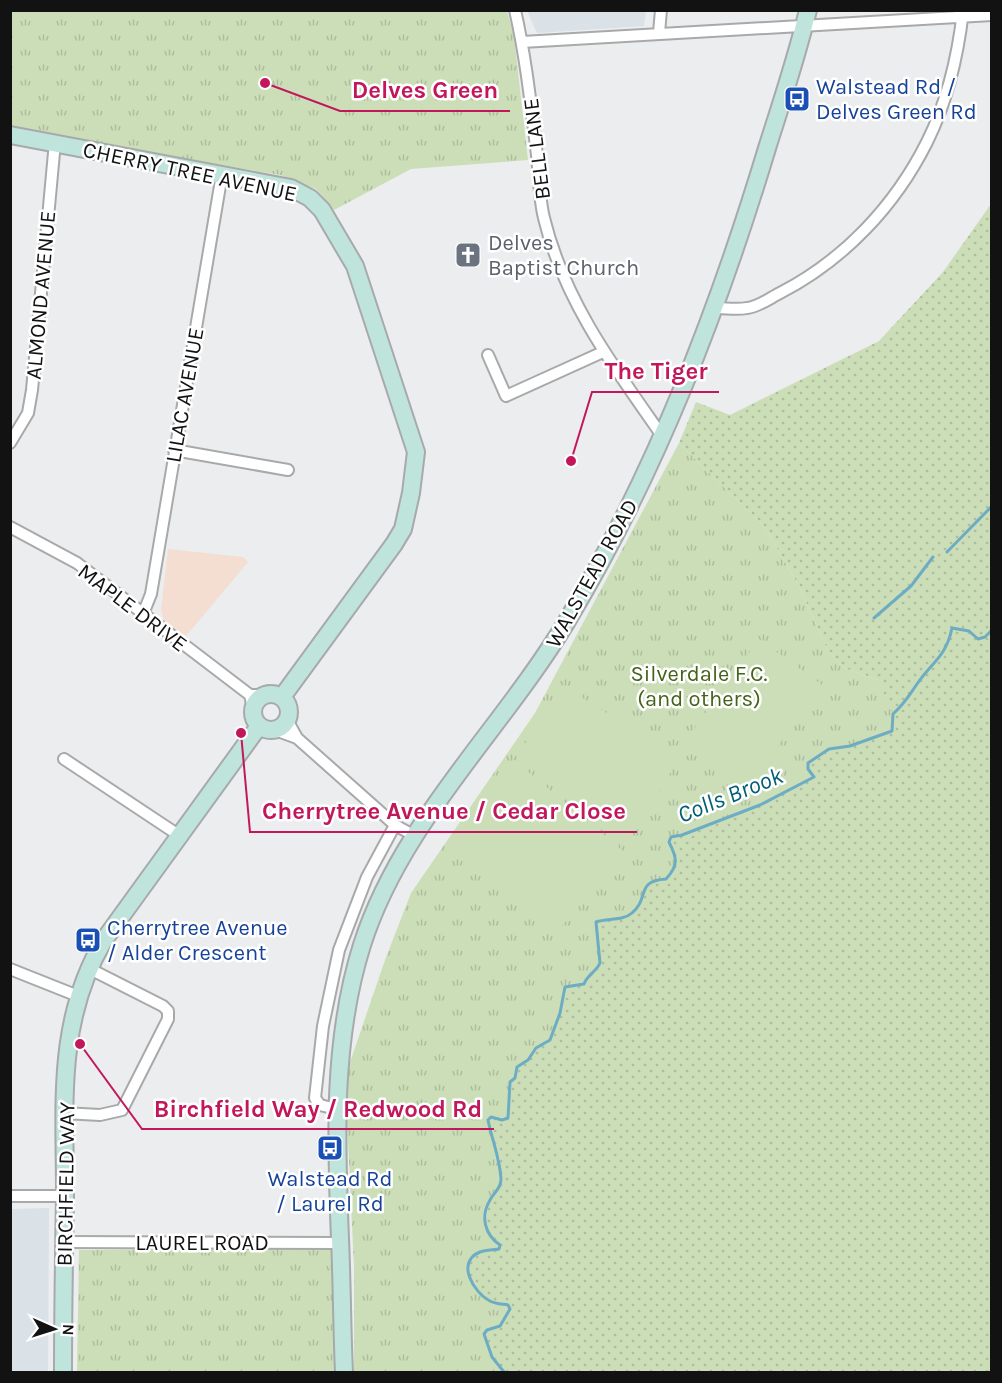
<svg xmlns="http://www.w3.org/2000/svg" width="1002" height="1383" viewBox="0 0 1002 1383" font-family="Karla,sans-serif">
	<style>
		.commercial { fill: #f4ded1 }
		.built { fill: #dae1e7 }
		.grass { fill: url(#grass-dots) }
		.park { fill: url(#park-tufts) }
		.pitch { fill: #ccdeb8 }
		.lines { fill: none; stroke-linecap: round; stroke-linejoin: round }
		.stream { stroke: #6cadc4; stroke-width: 3 }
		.street-casing { stroke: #a8a9aa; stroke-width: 14 }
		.secondary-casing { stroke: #a8a9aa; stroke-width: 20 }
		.street { stroke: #fff; stroke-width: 10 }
		.secondary { stroke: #bfe4dc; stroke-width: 16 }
		.labels { text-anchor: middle; stroke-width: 5; stroke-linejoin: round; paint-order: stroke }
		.transit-label { font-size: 22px; fill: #164399; stroke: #fff; text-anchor: start }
		.street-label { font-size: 22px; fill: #121213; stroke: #fff }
		.worship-label { font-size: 22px; fill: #5b616d; stroke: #fff; text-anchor: start }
		.park-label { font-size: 22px; fill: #456219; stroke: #fff }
		.water-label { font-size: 24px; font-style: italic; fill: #005e76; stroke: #fff }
		.leader { fill: none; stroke: #c2185b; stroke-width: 2 }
		.callout-dot { fill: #c2185b; stroke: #fff; stroke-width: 2 }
		.callout-label { font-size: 24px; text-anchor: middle; font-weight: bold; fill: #c2185b; stroke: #fff; stroke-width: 5; stroke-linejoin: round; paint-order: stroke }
	</style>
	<defs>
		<pattern id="grass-dots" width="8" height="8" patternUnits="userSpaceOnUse" patternTransform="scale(1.5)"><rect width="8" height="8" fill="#ccdeb8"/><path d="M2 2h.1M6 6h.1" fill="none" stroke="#aebd9d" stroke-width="1.8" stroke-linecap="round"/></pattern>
		<pattern id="park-tufts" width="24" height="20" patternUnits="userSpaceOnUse" patternTransform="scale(1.5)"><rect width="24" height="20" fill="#ccdeb8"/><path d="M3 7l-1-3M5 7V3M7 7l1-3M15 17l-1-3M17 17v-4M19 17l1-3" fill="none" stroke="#aebd9d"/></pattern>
	</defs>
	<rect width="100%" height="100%" fill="#ecedee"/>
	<path class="commercial" d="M168,549l75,8 5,5 -62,74 -22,-16 -3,-10z"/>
	<path class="built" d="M527,11h119l-2,15 -107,7z
		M49,1208l-1,164h-37v-163z"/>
	<path class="grass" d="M991,204v1168h-487l-12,-15 -8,-23 7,-32 -16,-11 -8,-26 11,-12 21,-4 1,-4 -10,-6 -5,-13 4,-25 9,-11 2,-31 -12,-39 3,-3 11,3c8,-14 4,-16 6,-31 1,-6 5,-11 7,-17 1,-5 32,-30 38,-40 8,-14 5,-31 12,-45l21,-9 11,-10 -1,-46c9,-3 20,-2 28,-5 24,-12 11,-36 42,-38 13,-14 11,-21 3,-37l2,-5 11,-2 78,-30 54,-28 -6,-8v-6l21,-14 21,-3 30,-58 -2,-8 -34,-12 -17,-19 -28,-63 -34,-58 -86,-85 17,-41 34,13 149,-74 64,-69z"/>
	<path class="park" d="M10,11h497l7,25 14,124 -117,9 -77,41 -18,-21 -36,-14 -269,-46z
		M679,443l86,85 34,58 28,63 17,19 34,12 15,34 -1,17 -42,15 -21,3 -21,14v6l6,8 -54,28 -78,30 -11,2 -1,5c7,16 9,23 -4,37 -31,2 -16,19 -34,34 -9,8 -25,5 -36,9l4,41c-4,9 -12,12 -16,21l-19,3 -5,26 -10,27 -14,8 -8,12 -11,7 -2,11 -5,4 -2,36 -6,2 -11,-3 -3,3c4,20 12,38 13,59 0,10 -7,13 -11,21 -9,16 -5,35 10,45l-1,4c-6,1 -14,1 -19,3 -25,10 -6,41 10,49 5,3 12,3 18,4l2,4 -10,17 -13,4 -3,4 8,23 12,15h-150v-105l-9,-190 40,-117 26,-67 124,-180z
		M338,1248l1,124h-262l2,-122z"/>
	<path class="pitch" d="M759,639l63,46 -73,101 -63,-46z
		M562,685l117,74 -46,72 -116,-75z
		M514,760l110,92 -67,80 -109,-92z"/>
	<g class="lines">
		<path class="stream" d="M947,552l45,-46
			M874,618l37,-32 22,-29
			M504,1372l-12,-15 -8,-23 3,-4 13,-4 10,-17 -2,-4c-6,-1 -13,-1 -18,-4 -16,-8 -35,-39 -10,-49 5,-2 13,-2 19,-3l1,-4c-15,-10 -20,-28 -10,-45 4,-8 11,-11 11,-21 -1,-21 -9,-39 -13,-59l3,-3 11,3 6,-2 2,-36 5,-4 2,-11 11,-7 8,-12 14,-8 10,-27 5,-26 19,-3c3,-9 12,-12 16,-21l-4,-41c11,-4 27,-1 36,-9 18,-15 3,-32 34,-34 13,-14 11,-21 3,-37l2,-5 11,-2 78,-30 54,-28 -6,-8v-6l21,-14 21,-3 42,-15 1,-17c12,-11 15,-17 24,-30 15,-22 29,-27 35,-56l17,3 9,8 7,-2 7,-7"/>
		<g class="street-casing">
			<path id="street" d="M515,10c11,48 16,96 22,145 2,20 2,43 7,63 20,83 71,151 119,219
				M659,33l2,-23
				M522,42l470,-27
				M715,308c11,0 22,2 32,0 11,-1 23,-10 33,-15 64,-33 115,-87 147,-151 20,-40 31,-87 36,-131
				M488,355l18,41 97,-44
				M10,443l18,-30 4,-23 23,-248
				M174,450l114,20
				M10,527l67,36 173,132 3,13
				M143,614l8,-20 71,-420
				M250,695h16
				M287,720l10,18 98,87 18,10
				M275,730l22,8
				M64,759l116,77
				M10,969l68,27
				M336,1109l-16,-4 -5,-7 8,-72 16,-76 28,-73 28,-52
				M64,1113l36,2 22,-5 46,-91v-8l-5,-5 -75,-38
				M10,1196h55
				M64,1242l276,1"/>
		</g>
		<g class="secondary-casing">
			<path id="secondary" d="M10,135l281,53 19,10 12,12 33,56 61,186 -5,41 -8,36 -9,15 -112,153
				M253 712a18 18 0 1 1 36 0a18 18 0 1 1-36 0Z
				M63,1372c0,-59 1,-119 2,-178 0,-90 -9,-173 39,-254l155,-214
				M344,1372c-2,-44 -2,-88 -4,-133 -4,-98 -8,-199 22,-294 39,-123 139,-214 205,-324 89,-149 151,-310 201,-476 14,-44 29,-89 40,-135"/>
		</g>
		<use href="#street" class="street"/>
		<use href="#secondary" class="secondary"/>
	</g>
	<defs>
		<g id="bus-square" transform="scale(1.35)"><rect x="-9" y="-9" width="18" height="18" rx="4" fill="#1a4fb4" stroke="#fff"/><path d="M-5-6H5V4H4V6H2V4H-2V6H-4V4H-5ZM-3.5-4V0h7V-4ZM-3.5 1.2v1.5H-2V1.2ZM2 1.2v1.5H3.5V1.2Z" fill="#fff"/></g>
		<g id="church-square" transform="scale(1.35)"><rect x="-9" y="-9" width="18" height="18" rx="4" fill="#6b7280" stroke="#fff"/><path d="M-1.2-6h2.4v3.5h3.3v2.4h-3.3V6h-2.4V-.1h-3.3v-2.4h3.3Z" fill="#fff"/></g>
	</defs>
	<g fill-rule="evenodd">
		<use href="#bus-square" x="797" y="99"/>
		<use href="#church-square" x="468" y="255"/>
		<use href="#bus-square" x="88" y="940"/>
		<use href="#bus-square" x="330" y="1148"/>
	</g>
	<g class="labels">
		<g class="transit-label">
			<text x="816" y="94">Walstead Rd /<tspan x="816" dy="25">Delves Green Rd</tspan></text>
			<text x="107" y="935">Cherrytree Avenue<tspan x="107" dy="25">/ Alder Crescent</tspan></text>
			<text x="330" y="1186" text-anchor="middle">Walstead Rd<tspan x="330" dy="25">/ Laurel Rd</tspan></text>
		</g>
		<g class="street-label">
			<text transform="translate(536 149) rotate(-97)" y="8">BELL LANE</text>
			<text transform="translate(190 171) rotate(12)" y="8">CHERRY TREE AVENUE</text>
			<text transform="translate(40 295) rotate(-85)" y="8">ALMOND AVENUE</text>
			<text transform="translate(184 395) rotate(-80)" y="8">LILAC AVENUE</text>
			<text transform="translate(591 573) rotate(-61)" y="8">WALSTEAD ROAD</text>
			<text transform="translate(133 607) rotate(37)" y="8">MAPLE DRIVE</text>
			<text transform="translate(65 1184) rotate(-89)" y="8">BIRCHFIELD WAY</text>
			<text x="202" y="1250">LAUREL ROAD</text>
		</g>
		<g class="worship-label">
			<text x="488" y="250">Delves<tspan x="488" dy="25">Baptist Church</tspan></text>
		</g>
		<g class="park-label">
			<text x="699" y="681">Silverdale F.C.<tspan x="699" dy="25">(and others)</tspan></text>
		</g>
		<g class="water-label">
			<text transform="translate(730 795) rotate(-22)" y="8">Colls Brook</text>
		</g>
	</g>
	<path class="leader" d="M265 83L340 111H510M571 461L592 392H719M241 733L250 832H637M80 1044L142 1129H494"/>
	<g class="callout-dot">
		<circle cx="265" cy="83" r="6"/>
		<circle cx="571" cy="461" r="6"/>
		<circle cx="241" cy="733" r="6"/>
		<circle cx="80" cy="1044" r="6"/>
	</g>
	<g class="callout-label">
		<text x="425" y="98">Delves Green</text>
		<text x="656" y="379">The Tiger</text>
		<text x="444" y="819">Cherrytree Avenue / Cedar Close</text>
		<text x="318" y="1117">Birchfield Way / Redwood Rd</text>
	</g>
	<rect width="1002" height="1383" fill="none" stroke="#121213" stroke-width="24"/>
	<g transform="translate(54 1329) rotate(93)" stroke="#ffffff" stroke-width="4.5" paint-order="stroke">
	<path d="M0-4.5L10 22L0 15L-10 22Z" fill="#121213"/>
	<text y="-9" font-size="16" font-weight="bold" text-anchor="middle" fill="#121213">N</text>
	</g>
</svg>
